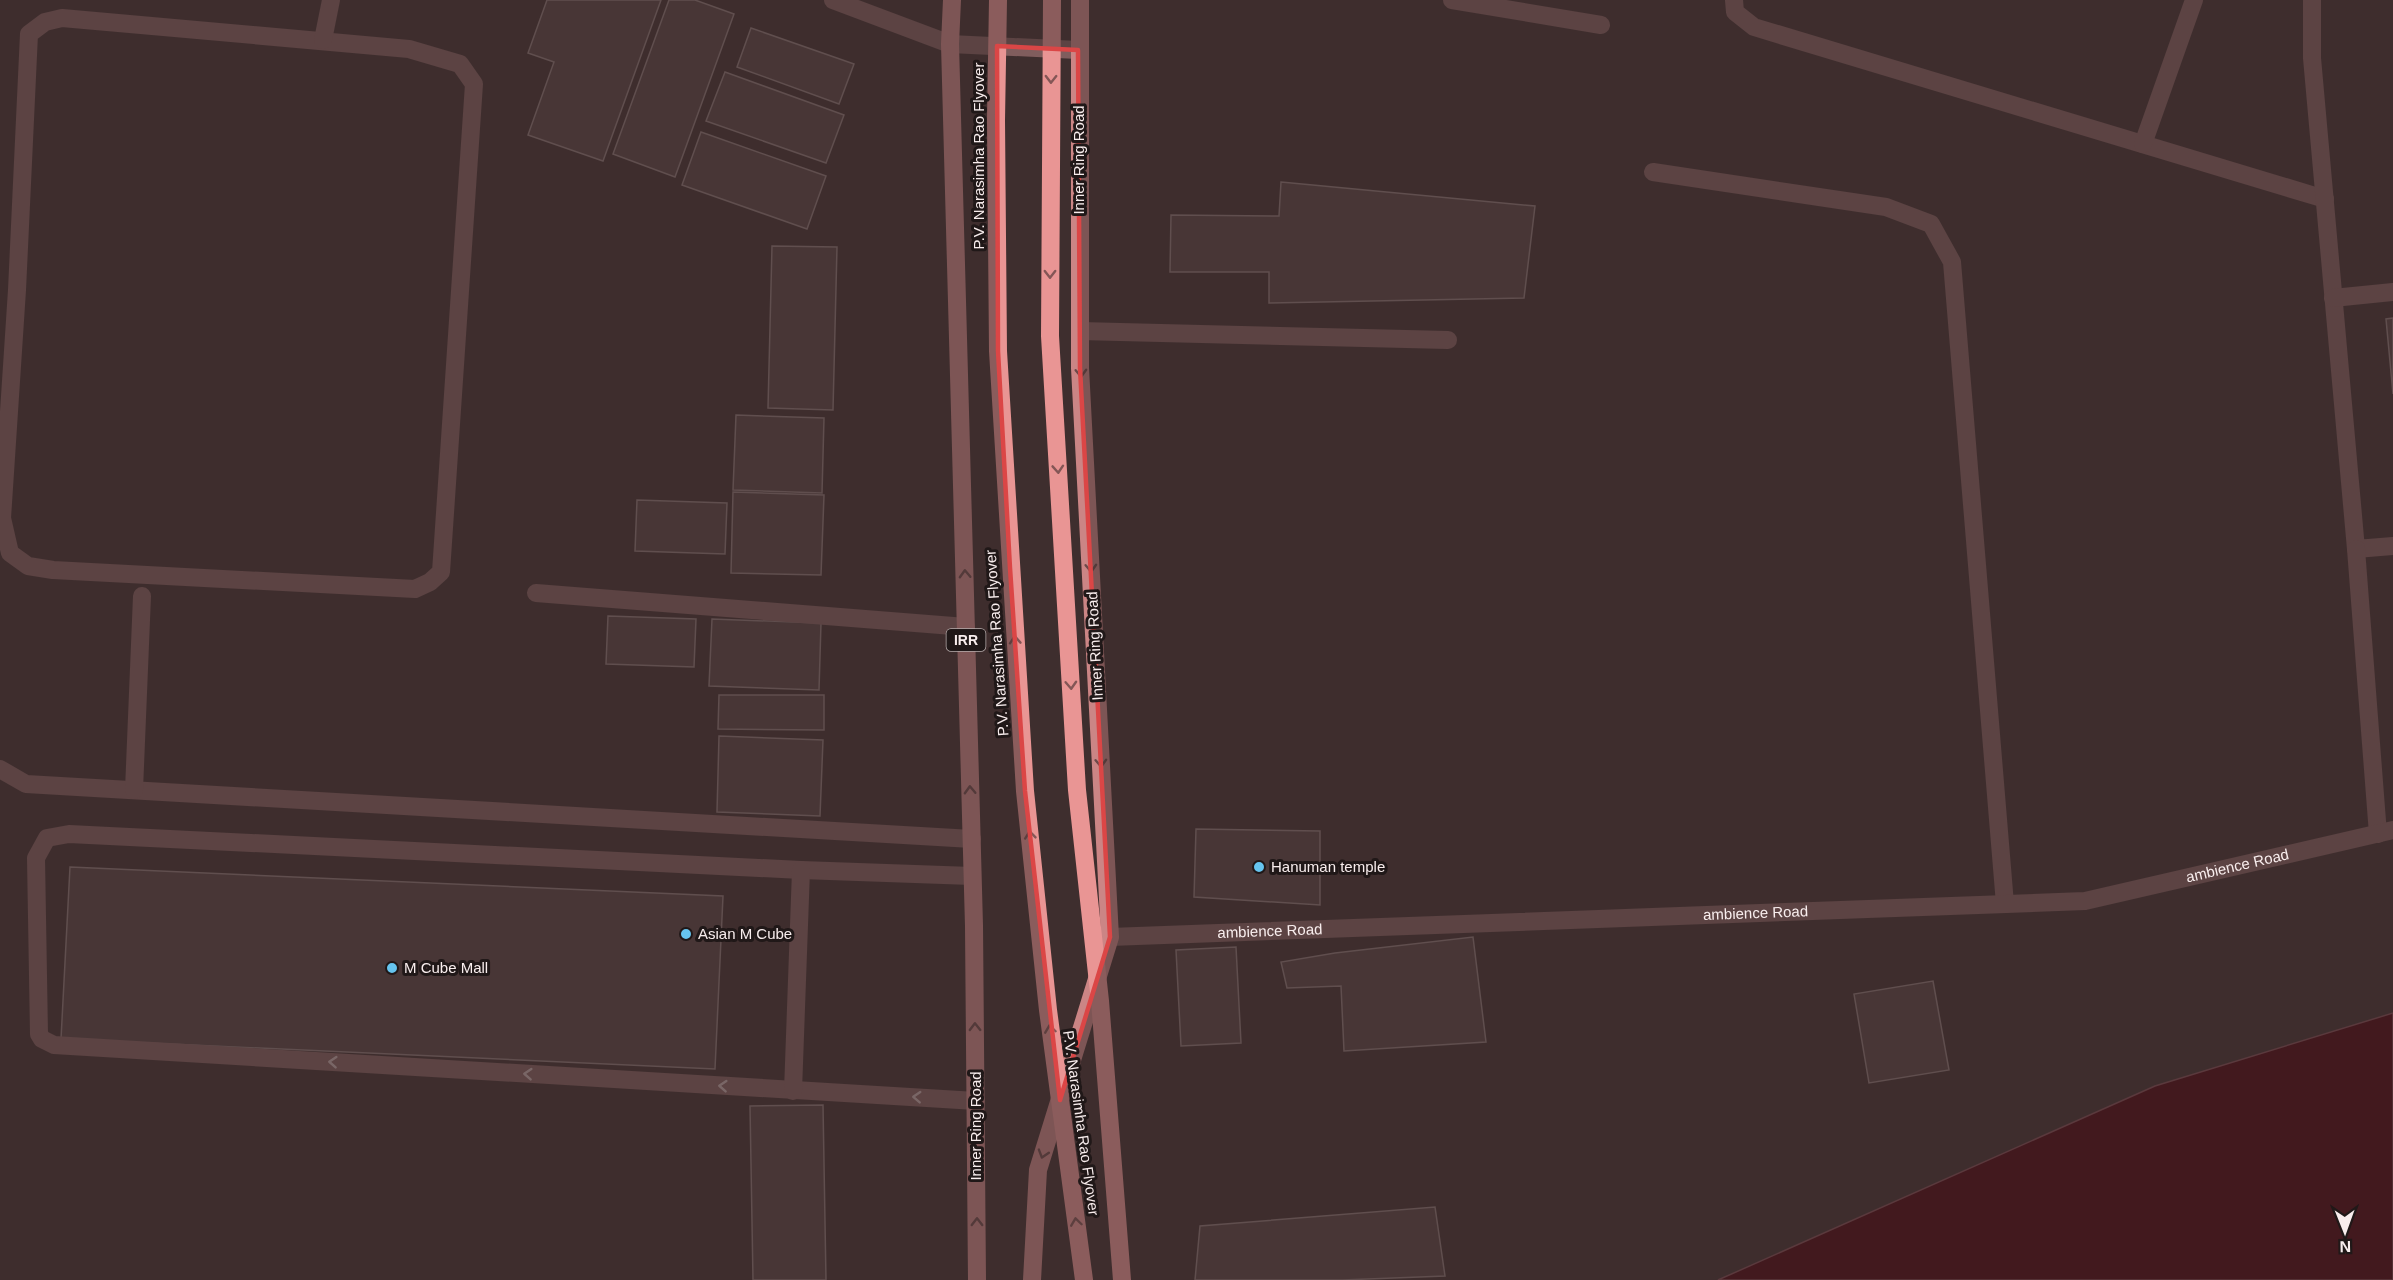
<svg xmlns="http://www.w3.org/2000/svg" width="2393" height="1280" viewBox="0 0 2393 1280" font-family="Arial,sans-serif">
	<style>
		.water { fill: #48010d; stroke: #7d4850; stroke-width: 1.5 }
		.building { fill: #544242; stroke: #897675; stroke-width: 1.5 }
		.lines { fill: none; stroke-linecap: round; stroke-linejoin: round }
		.minor { stroke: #805d5d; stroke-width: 18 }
		.major { stroke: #cb8585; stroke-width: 18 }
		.highway-bridge { stroke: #e99594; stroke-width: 18 }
		.oneway { stroke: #845656 }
		.oneway2 { stroke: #6d4949 }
		.oneway3 { stroke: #c2acac }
		.marked { fill: none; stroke: #db4646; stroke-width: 4.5; stroke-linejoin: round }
		.poi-dot { fill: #66c4ef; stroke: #201818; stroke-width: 2 }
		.labels { text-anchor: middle; stroke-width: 6; stroke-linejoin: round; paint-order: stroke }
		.shield { fill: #201818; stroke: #b7adad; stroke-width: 1.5 }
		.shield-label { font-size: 14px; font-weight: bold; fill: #f8eded }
		.street-label { font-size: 15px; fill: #f8eded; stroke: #201818 }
		.poi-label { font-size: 15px; fill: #f8eded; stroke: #201818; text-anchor: start }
	</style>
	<rect width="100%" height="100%" fill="#3e2e2e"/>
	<path class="water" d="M2393,1013v267h-675l437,-194z"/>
	<path class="building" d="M547,0h114l-58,161 -75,-26 26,-73 -26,-9z
		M669,0h26l39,14 -59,163 -62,-23z
		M751,28l103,36 -15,40 -102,-37z
		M725,72l119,43 -18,48 -120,-42z
		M701,132l125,44 -19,53 -125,-44z
		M1281,182l254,24 -11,92 -255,5v-31h-99l1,-57 108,1z
		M772,246l65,1 -4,163 -65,-2z
		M2393,318v76l-7,-75z
		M736,415l88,3 -2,75 -89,-3z
		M733,492l91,3 -3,80 -90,-2z
		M637,500l90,3 -2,51 -90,-3z
		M608,616l88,3 -2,48 -88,-3z
		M712,619l109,4 -2,67 -110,-4z
		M719,695h105v35l-106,-1z
		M719,736l104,4 -3,76 -103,-4z
		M1196,829l124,2v74l-126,-8z
		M70,867l653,29 -8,173 -654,-30z
		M1473,937l13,105 -142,9 -3,-65 -54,2 -6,-26 54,-9z
		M1236,947l5,96 -60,3 -5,-96z
		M1933,981l16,89 -80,13 -15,-89z
		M823,1105l3,175h-73l-3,-174z
		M1435,1207l10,69 -103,4h-147l5,-54z"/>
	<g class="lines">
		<g class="minor">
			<path d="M833,0l117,44 128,6"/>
			<path d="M1452,0l149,25"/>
			<path d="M1734,0l1,12 19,15 571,172"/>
			<path d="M2312,0v58l44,491 37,-3"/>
			<path d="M62,18l347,31 51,15 14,20 -33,488 -11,10 -15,7 -362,-19 -25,-4 -18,-13 -8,-35 15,-228 12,-256 16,-12z"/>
			<path d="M323,40l8,-40"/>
			<path d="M2143,144l51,-144"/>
			<path d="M1653,172l233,35 45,17 21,38 53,642"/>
			<path d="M2333,298l60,-6"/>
			<path d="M1080,331l368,9"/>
			<path d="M2356,549l22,285"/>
			<path d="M536,593l430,34"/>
			<path d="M0,769l26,15 946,55"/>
			<path d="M134,790l8,-194"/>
			<path d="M972,876l-171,-6 -732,-36 -22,4 -11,20 3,176 3,5 12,6 922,56"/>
			<path id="s1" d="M1110,937l975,-36 308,-71"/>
			<path d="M793,1091l8,-221"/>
		</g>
		<path class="major" d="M952,0l-2,44 24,882 3,354
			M1032,1280l6,-110 72,-233 -30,-569v-368"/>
		<path class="highway-bridge" d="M998,0l-2,120 2,231 27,440 23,219 36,270
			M1052,0l-2,336 27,454 23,211 22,279"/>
	</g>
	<defs><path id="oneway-chevron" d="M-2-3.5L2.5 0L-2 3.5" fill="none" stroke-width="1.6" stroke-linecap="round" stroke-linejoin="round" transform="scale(1.5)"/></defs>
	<g class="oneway">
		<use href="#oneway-chevron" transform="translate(1051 79) rotate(91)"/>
		<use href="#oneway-chevron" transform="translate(1050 274) rotate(90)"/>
		<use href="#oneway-chevron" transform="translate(1058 469) rotate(86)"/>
		<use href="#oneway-chevron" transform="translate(1015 640) rotate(-94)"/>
		<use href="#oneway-chevron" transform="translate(1071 685) rotate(87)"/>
		<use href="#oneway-chevron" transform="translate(1030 835) rotate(-96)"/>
		<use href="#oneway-chevron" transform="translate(1050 1029) rotate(-98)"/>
		<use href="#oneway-chevron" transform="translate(1076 1222) rotate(-98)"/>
	</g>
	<g class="oneway2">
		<use href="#oneway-chevron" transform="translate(1081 373) rotate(88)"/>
		<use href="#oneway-chevron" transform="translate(1091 568) rotate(87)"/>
		<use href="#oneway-chevron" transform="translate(965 574) rotate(-92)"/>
		<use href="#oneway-chevron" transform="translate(1101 763) rotate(87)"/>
		<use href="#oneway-chevron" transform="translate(970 790) rotate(-92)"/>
		<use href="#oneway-chevron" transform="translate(975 1027) rotate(-91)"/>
		<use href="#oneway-chevron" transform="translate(1043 1154) rotate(107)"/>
		<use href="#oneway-chevron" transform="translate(977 1222) rotate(-90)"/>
	</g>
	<g class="oneway3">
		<use href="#oneway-chevron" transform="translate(333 1062) rotate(-176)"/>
		<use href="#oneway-chevron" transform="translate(528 1074) rotate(-176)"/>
		<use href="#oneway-chevron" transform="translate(723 1086) rotate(-176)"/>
		<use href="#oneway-chevron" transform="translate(917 1097) rotate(-177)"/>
	</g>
	<path d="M0 0H2393V1280H0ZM997,46l81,4 2,318 30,569 -50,163 -35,-309 -15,-223 -12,-217z" fill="#3e2e2e" fill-opacity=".55" fill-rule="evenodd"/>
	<path class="marked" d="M997,46l81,4 2,318 30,569 -50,163 -35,-309 -15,-223 -12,-217z"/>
	<g class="poi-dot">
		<circle cx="1259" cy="867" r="6"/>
		<circle cx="686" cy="934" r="6"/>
		<circle cx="392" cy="968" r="6"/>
	</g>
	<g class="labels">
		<rect class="shield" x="946.5" y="629" width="39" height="22" rx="4.5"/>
		<g class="shield-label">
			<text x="966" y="645">IRR</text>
		</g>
		<g class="street-label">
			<text transform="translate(979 156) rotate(-90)" y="5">P.V. Narasimha Rao Flyover</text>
			<text transform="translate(1079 160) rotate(-90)" y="5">Inner Ring Road</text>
			<text transform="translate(997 643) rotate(-94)" y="5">P.V. Narasimha Rao Flyover</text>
			<text transform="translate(1095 646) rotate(-93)" y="5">Inner Ring Road</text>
			<text dy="5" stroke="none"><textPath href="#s1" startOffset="1132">ambience Road</textPath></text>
			<text dy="5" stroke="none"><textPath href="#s1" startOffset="646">ambience Road</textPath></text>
			<text dy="5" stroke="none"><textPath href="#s1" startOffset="160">ambience Road</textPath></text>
			<text transform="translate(1081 1123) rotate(82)" y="5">P.V. Narasimha Rao Flyover</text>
			<text transform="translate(976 1126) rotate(-90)" y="5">Inner Ring Road</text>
		</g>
		<g class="poi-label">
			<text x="1271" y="872">Hanuman temple</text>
			<text x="698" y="939">Asian M Cube</text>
			<text x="404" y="973">M Cube Mall</text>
		</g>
	</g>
	<g transform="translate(2345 1232) rotate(179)" stroke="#201818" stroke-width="4.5" paint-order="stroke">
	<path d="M0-4.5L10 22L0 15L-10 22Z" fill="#f8eded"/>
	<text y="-9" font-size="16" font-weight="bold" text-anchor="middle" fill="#f8eded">N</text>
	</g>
</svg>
